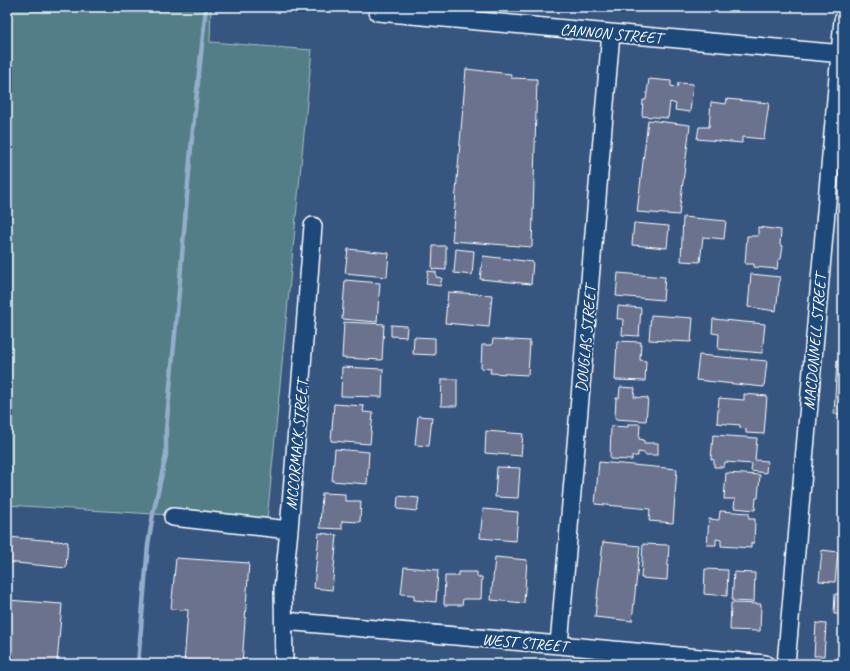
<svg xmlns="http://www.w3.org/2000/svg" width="850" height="671" viewBox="0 0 850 671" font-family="Caveat,sans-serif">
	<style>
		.green { fill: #527e87; stroke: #a8bec3 }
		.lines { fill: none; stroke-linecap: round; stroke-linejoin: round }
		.stream { stroke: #93aeca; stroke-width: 4.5 }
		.building { fill: #6a728d; stroke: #fff }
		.lane-casing { stroke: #fff; stroke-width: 12 }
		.street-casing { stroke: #fff; stroke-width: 20 }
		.lane { stroke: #1f4a7a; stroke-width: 9 }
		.street { stroke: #1f4a7a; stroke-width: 17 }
		.labels { text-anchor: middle; stroke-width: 4; stroke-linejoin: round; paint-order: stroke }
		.street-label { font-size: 16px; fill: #fff; stroke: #1f4a7a }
	</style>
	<rect width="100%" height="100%" fill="#365680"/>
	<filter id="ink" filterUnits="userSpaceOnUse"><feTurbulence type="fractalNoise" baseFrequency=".025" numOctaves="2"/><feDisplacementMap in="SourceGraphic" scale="8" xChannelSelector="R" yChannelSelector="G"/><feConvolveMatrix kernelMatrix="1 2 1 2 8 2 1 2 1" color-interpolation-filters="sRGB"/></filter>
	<g filter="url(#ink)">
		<path class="green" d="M7,7h204l-1,35 102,8 -45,471 -260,-16z"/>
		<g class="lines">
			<path class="stream" d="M138,664l10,-119 5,-31 13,-59v-25l13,-139 12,-143 15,-141"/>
		</g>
		<path class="building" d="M466,69l45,5v4l26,1 -5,168 -80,-6z
			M649,79l22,2v5l6,2 1,-5 15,1 -3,28 -15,-2 1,-6 -6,-2 -2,16 -26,-2 1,-16h3z
			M727,99l42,4 -5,36 -22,-2v6l-45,-4 2,-12h10l2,-25 15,2z
			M648,120l42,5 -11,90 -42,-3z
			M683,217l43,4 -2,18 -21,-2 -3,25 -19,-1z
			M634,223l35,3 -2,22 -35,-3z
			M758,227l23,3 -1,15 3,1 -2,13 -3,1 -1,9 -23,-2v-3h-9l2,-28h11z
			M433,246h13v24l-14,-1z
			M348,249l41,4 -2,24 -42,-4z
			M456,249l18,2 -2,24 -18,-2z
			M483,256l50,6 -2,22 -51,-5z
			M428,271l8,1v5l6,1 -2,8 -14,-2z
			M618,273l47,4 -2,23 -47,-4z
			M751,274l29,3 -4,34 -28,-4z
			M345,280l35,3 -3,39 -35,-3z
			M448,292l44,3 -3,32 -44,-4z
			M618,306l23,2 -2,28 -17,-1 1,-16h-6z
			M651,315l42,3 -2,24 -42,-2z
			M713,319l52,5 -3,29 -44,-4 1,-15 -7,-1z
			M344,322l40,2 -2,36 -40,-2z
			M391,325l16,1 -1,11 -15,-1z
			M414,337l21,1v17l-22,-1z
			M493,339l37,2 -2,34 -38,-2 1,-4 -10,-1 1,-23h10z
			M617,341l24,1 -1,18 6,1 -1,20 -30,-1z
			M699,355l68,6 -3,26 -68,-7z
			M837,360h6v54h-9z
			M342,367l41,2 -1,28 -41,-1z
			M442,379h15v27h-16z
			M620,387l15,1 -1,9 14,1 -2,23 -31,-2 1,-21h3z
			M744,394l23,2 -3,38 -18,-1v-4l-6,-1v-3l-23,-2 2,-25 25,2z
			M334,404l30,2 -1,6 10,1 -3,31 -39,-3z
			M418,416l14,1 -3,29 -14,-1z
			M628,424h12l-1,15 5,1v3h14v12h-13v-2l-7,-1v4h-6v4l-22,-1 1,-33 17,1z
			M486,431l37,3 -2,22 -36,-3z
			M713,435l44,3 -2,22 12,1 -1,12 -15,-2 1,-7 -27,-2 -1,5h-10v-7l-3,-1z
			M335,449l34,3 -2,32 -35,-3z
			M599,462l78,7 -4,54 -24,-2 1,-12 -55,-5z
			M497,467l23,1 -2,30 -23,-1z
			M726,473l34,2 -2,23h-2l-1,12 -21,-2 1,-9h-11z
			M322,493l23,1v7h16l-1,21 -18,-1v8l-22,-1z
			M398,496l21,2 -2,13 -20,-2z
			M483,509l35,3 -2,29 -36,-3z
			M720,511l29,2v6h6l-1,24h-3v5l-30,-2v-6l-5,-1v6h-9l2,-26 10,1z
			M319,533l18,2 -5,55 -18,-2z
			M7,537l61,5 -2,26 -59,-6z
			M603,542l37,4 -8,75 -37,-4z
			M643,544l26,1 -2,35 -26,-2z
			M822,550l16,2 -3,30 -16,-1z
			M495,557l32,3 -3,43 -33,-3z
			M176,558l73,5 -7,101h-58l4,-54 -17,-1z
			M404,567l34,3 -2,32 -22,-2v-5l-13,-1z
			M705,569l23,1 -1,26 -23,-2z
			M458,572h19v5h5l-1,22h-18l-1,6h-18l1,-29h13z
			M734,572l21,1 -1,29 -22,-1z
			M835,594h8v20h-9z
			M7,600l55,4 -5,60h-50z
			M731,603l30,1 -1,27 -30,-1z
			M816,623l10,1 -2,32h-10z"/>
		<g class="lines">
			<g class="lane-casing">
				<path id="lane" d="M627,664l1,-13"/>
			</g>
			<g class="street-casing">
				<path id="street" d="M378,12l465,42
					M173,517l116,13
					M284,621l275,24 206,19
					M559,645l52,-612
					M284,664l-1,-75 6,-59 24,-304
					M786,664l57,-644"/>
			</g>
			<use href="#lane" class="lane"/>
			<use href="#street" class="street"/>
		</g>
	</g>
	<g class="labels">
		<g class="street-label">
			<text transform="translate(611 33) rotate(5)" y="6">CANNON STREET</text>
			<text transform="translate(585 339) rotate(-85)" y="6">DOUGLAS STREET</text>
			<text transform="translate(814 342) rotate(-85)" y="6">MACDONNELL STREET</text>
			<text transform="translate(296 445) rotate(-85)" y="6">MCCORMACK STREET</text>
			<text transform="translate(525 642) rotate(5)" y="6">WEST STREET</text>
		</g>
	</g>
	<rect width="850" height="671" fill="none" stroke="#1f4a7a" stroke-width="24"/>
	<rect x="12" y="12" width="826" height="647" fill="none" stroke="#fff" stroke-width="1.5" filter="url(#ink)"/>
</svg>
